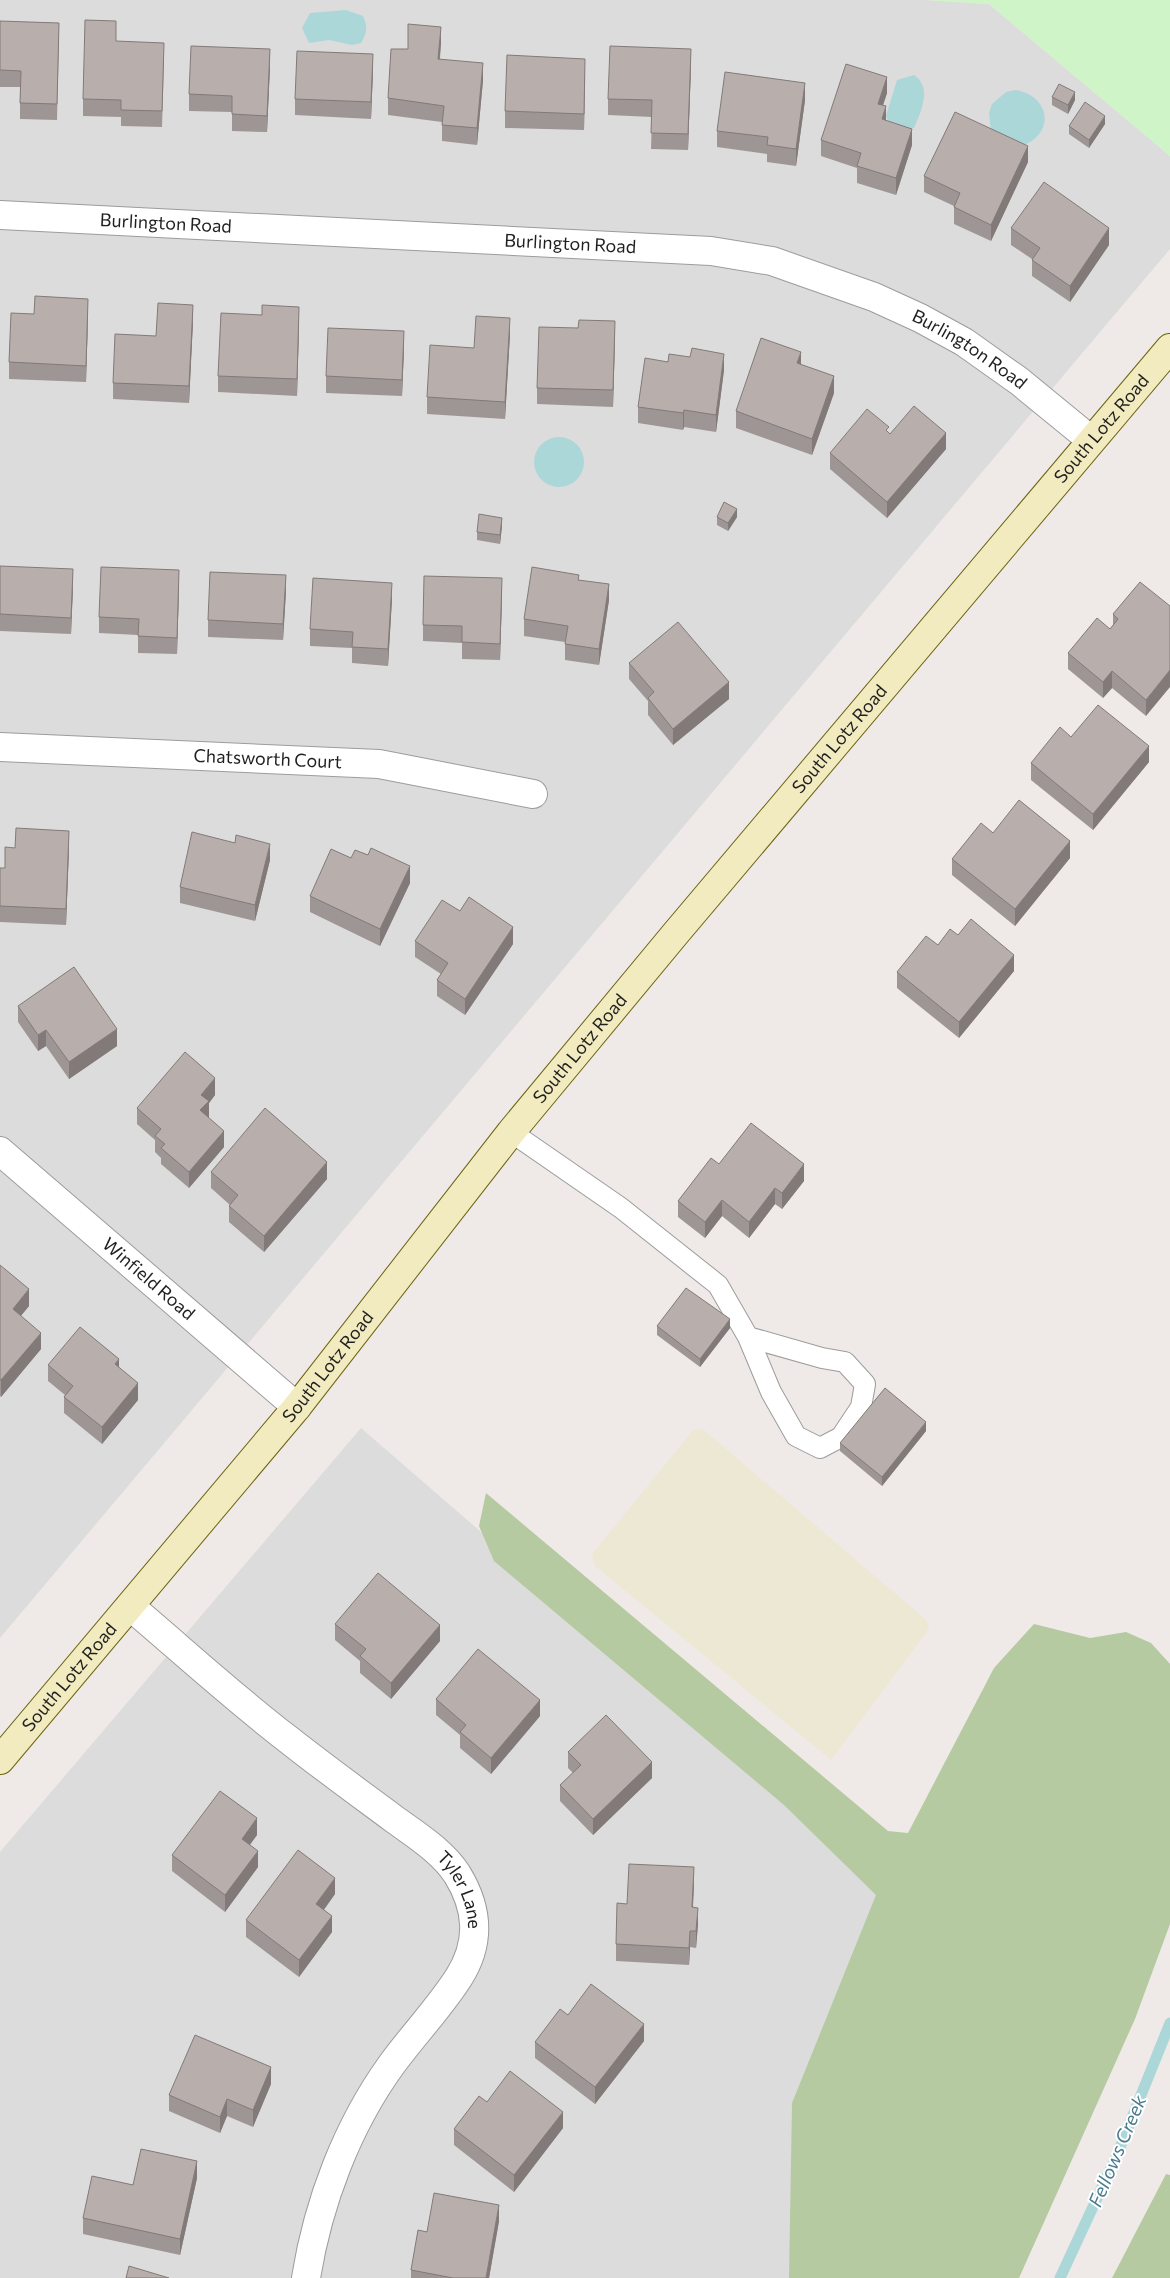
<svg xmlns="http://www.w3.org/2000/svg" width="1170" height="2278" viewBox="0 0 1170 2278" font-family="Commissioner,sans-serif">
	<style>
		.residential { fill: #dddcdc }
		.farmland { fill: #ece8d4 }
		.forest { fill: #b5caa0 }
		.park { fill: #cef4c8 }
		.water { fill: #abd7d8 }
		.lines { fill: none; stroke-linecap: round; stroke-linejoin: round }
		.stream { stroke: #abd7d8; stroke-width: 11 }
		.lane-casing { stroke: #9c9c9c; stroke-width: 22 }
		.street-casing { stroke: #9c9c9c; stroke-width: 30 }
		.secondary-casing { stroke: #6c6310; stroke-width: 30 }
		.lane { stroke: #fff; stroke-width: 20 }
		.street { stroke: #fff; stroke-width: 28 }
		.secondary { stroke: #f3ebc0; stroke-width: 28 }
		.wall { fill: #9e9694 }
		.shaded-wall { fill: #817a78 }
		.building { fill: #b8afac; stroke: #817a78 }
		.labels { text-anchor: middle; stroke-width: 4; stroke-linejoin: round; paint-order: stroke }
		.street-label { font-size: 18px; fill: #1f1f1f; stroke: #fff }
		.water-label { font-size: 19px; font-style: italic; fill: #4b7b8f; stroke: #fff }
	</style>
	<rect width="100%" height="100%" fill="#efeae7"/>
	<path class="residential" d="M0,0h926l63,4 181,152v93l-1170,1389z
		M361,1428l574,497 -10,353h-925v-426z"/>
	<path class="farmland" d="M694,1429l10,1 221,189 4,7 -3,7 -95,127 -237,-195 -2,-11z"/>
	<path class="forest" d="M486,1493l402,338 20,2 86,-165 40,-44 56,14 36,-6 25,11 19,21v260l-35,95 -116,259h-230l3,-175 84,-208 -92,-90 -290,-244 -15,-35z
		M1166,2174l4,1v103h-58z"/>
	<path class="park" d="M926,0h244v156l-181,-152z"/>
	<path class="water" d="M346,10l17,6c5,11 4,17 -2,27l-9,2 -23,-5 -20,3 -7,-15 8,-15z
		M914,75c18,12 8,35 0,53l-8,2 -17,-7 -3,-7 11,-36z
		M1016,90c34,6 40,43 6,56l-31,-14 -2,-19 3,-9 14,-12z
		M534 462a25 25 0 1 1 50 0a25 25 0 1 1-50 0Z"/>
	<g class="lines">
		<path class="stream" d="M1060,2278l57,-123 53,-132"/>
		<g class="lane-casing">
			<path id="lane" d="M511,1132l110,76 97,77 30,52 23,55 25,44 24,12 21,-11 20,-30 4,-23 -20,-22 -23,-4 -74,-21"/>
		</g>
		<g class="street-casing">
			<g id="street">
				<path id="s1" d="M0,215l711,36 61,10 102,36 46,21 44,24 55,39 72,59"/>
				<path id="s2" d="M0,747l379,17 154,30"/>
				<path id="s3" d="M0,1151l297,256"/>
				<path id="s4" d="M131,1607c52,44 103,91 158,133 34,27 70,53 105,79 22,16 48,32 63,55 21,34 24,68 2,103 -19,30 -45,57 -67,87 -45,62 -74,139 -86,214"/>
			</g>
		</g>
		<g class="secondary-casing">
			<g id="secondary">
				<path id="s5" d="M0,1760l297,-353 214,-275 165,-199 494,-585"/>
			</g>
		</g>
		<use href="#lane" class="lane"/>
		<use href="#street" class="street"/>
		<use href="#secondary" class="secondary"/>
	</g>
	<path class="wall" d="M0,21l59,18 -2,81 -37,-1v-32h-20z
		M116,41l48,18 -2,68 -41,-1v-9l-38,-1v-17z
		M441,43l-1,16 43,21 -6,65 -35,-4v-19l-54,-7v-17z
		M691,65l-3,85 -37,-1 1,-32 -44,-2v-16z
		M270,66l-3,66 -35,-1v-19l-43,-1v-17z
		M373,70l-2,49 -76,-4v-16z
		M585,75l-1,55 -79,-2v-17z
		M887,93l-4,12 3,15 26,25 -16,50 -39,-12v-15l-36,-12v-16z
		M1052,97l23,3 -7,14 -16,-9z
		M805,100l-9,66 -29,-4v-8l-50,-7v-16z
		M1105,124l-16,24 -20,-14v-8z
		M1028,162l-37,79 -37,-17v-18l-30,-14v-16z
		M1011,228l98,17 -39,57 -38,-26v-17l-21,-14z
		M34,314l54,2 -2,66 -77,-3v-17z
		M262,315l37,9 -2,72 -79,-4v-16z
		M193,321l-4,82 -76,-4v-16l43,-47z
		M578,328l37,9 -2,70 -76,-3v-16z
		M510,334l-5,85 -78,-5v-17l47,-49z
		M404,348l-2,48 -76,-3v-17z
		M801,364l33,29 -22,62 -76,-27v-17z
		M724,370l-8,62 -32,-5 -1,3 -45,-7v-16z
		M889,433l1,1 56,15 -59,69 -57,-49v-16z
		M717,517h20l-9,14 -11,-6z
		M502,526l-2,18 -23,-4v-8z
		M0,566l73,20 -2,48 -71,-3z
		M579,580l30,20 -10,65 -34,-5v-18l-41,-6v-17z
		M179,586l-2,68 -39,-1v-18l-39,-2v-16z
		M286,591l-3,49 -75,-3v-17z
		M502,595l-2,65 -38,-1v-16l-39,-2v-16z
		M392,599l-4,67 -36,-3v-15l-42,-2v-17z
		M1170,606l-24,110 -34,-28 -9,10 -35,-29v-16l42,-24 3,-4v-11z
		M629,663l100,36 -56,46 -25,-30v-14l-19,-22z
		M1071,737l78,25 -56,68 -62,-50v-17z
		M993,833l77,25 -55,68 -63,-51v-16z
		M15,848h54l-3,77 -66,-3v-54h5z
		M368,855l42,28 -30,63 -70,-34v-16l41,-38z
		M270,860l-15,61 -75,-18v-16z
		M460,911l53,33 -48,71 -28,-19v-16l4,-6 -26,-17v-16z
		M958,935l56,36 -55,67 -62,-50v-16l41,-27z
		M18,1006l99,40 -48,33 -23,-33 -8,5 -20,-29z
		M215,1095l-6,8 -1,15 16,29 -35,41 -28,-24v-6l-6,-6v-12l-18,-16v-16z
		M719,1164l85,17 -22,28 -7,-5 -26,34 -27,-22 -17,22 -27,-21v-16z
		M211,1172l116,7 -63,73 -35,-30v-16l1,-1 -19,-17z
		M0,1265l29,41 -8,10 20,33 -40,48 -1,-1z
		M657,1326l73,2 -30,39 -43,-32z
		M48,1365l71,2 19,33 -36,44 -38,-31v-16l1,-2 -17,-14z
		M926,1431l-44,55 -42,-35v-8z
		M335,1624l105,17 -49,58 -31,-26v-12l-25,-21z
		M436,1699l104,17 -49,58 -31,-26v-13l-24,-20z
		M568,1752l84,26 -59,57 -33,-34v-16l13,-12 -5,-5z
		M257,1835l-7,10 8,22 -33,45 -53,-41v-16z
		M694,1883l-1,24 5,17 -2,24 -6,-1 -1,18 -73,-4v-17z
		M335,1894l-11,16 8,22 -33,45 -53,-40v-17z
		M568,2015l76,26 -49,63 -60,-46v-16z
		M271,2084l-18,43 -26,-11 -7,17 -51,-22v-16z
		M563,2128l-49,64 -60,-47v-16z
		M197,2178l-17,77 -97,-21v-16l50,-33z
		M499,2221l-10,57h-78v-8l16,-38z"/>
	<path class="shaded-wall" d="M441,27v16l-3,32v-16z
		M270,49v17l-3,66v-16z
		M691,49v16l-3,85v-16z
		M373,54v16l-2,49v-17z
		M585,59v16l-1,55v-16z
		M483,63v17l-6,65v-17z
		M887,77v16l-9,27v-16z
		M805,83v17l-9,66v-17z
		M1075,92v8l-7,14v-9z
		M886,106v17l-4,-4z
		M1105,116v8l-16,24v-8z
		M912,129v16l-16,50v-17z
		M1028,146v16l-37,79v-16z
		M1109,228v17l-39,57v-16z
		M88,299v17l-2,66v-16z
		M193,305v16l-4,82v-17z
		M299,307v17l-2,72v-17z
		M510,318v16l-5,85v-17z
		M615,321v16l-2,70v-17z
		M404,331v17l-2,48v-16z
		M801,352v17l-4,-6z
		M724,354v16l-8,62v-17z
		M834,376v17l-22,62v-16z
		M684,410v17l-1,3v-17z
		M946,433v16l-59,69v-16z
		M737,509v8l-9,14v-8z
		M502,518v8l-2,18v-9z
		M73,569v17l-2,48v-16z
		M179,570v16l-2,68v-16z
		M286,575v16l-3,49v-16z
		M502,578v17l-2,65v-16z
		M392,583v16l-4,67v-17z
		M609,584v16l-10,65v-16z
		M1170,670v17l-24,29v-16z
		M1112,671v17l-9,10v-16z
		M729,682v17l-56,46v-16z
		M1149,746v16l-56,68v-16z
		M69,831v17l-3,77v-16z
		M1070,841v17l-55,68v-17z
		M270,844v16l-15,61v-16z
		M410,866v17l-30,63v-17z
		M513,927v17l-48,71v-16z
		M1014,955v16l-55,67v-16z
		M117,1029v17l-48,33v-17z
		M46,1030v16l-8,5v-16z
		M215,1078v17l-6,8v14l-9,10 1,-32z
		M224,1131v16l-35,41v-16z
		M327,1162v17l-63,73v-16z
		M804,1164v17l-22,28v-16z
		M775,1188v16l-26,34v-16z
		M722,1200v16l-17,22v-16z
		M29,1289v17l-16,19v-16z
		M730,1319v9l-30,39v-8z
		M41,1333v16l-40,48v-17z
		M119,1359v16l-4,-11z
		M138,1383v17l-36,44v-17z
		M926,1422v9l-44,55v-9z
		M440,1625v16l-49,58v-16z
		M540,1700v16l-49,58v-16z
		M652,1762v16l-59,57v-16z
		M257,1818v17l-15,20v-16z
		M258,1851v16l-33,45v-17z
		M694,1867v16l-2,41v-17z
		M335,1878v16l-19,26v-16z
		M698,1908v16l-2,24v-17z
		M332,1916v16l-33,45v-17z
		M690,1931v16l-1,18v-17z
		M644,2024v17l-49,63v-17z
		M271,2067v17l-18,43v-17z
		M227,2099v17l-7,17v-16z
		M563,2112v16l-49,64v-17z
		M197,2161v17l-17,77v-16z
		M499,2205v16l-10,57h-3z"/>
	<path class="building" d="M85,20l31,1v20l48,2 -2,68 -41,-1v-10l-38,-1z
		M0,21l59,2 -2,81 -37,-1 1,-32 -21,-1z
		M408,24l33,3 -3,32 45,4 -6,65 -35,-3 2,-19 -56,-8 3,-49h17z
		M191,46l79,3 -3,67 -35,-2v-18l-43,-2z
		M610,46l81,3 -3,85 -37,-1 1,-33 -44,-1z
		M297,51l76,3 -2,48 -76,-3z
		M507,55l78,4 -1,55 -79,-3z
		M846,64l41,13 -9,27 8,2 -4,13 30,10 -16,49 -39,-12 4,-13 -40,-13z
		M725,72l80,11 -9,66 -29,-4 1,-8 -51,-6z
		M1059,84l16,8 -7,13 -16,-8z
		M1085,102l20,14 -16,24 -20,-14z
		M955,112l73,34 -37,79 -37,-18 6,-14 -36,-17z
		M1044,182l65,46 -39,58 -38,-26 8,-12 -29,-20z
		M35,296l53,3 -2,67 -77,-4 2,-49 23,1z
		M158,303l35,2 -4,81 -76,-3 2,-49 41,2z
		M262,305l37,2 -2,72 -79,-3 3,-63 41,2z
		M476,316l34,2 -5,84 -78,-5 3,-52 44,3z
		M579,320l36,1 -2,69 -76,-2 2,-61 39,1z
		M328,328l76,3 -2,49 -76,-4z
		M761,338l40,14 -4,11 37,13 -22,63 -76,-28z
		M692,348l32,6 -8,61 -32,-5 -1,3 -45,-6 7,-49 23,4 1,-8 21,3z
		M914,406l32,27 -59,69 -57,-49 37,-44 22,18 -3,3 4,4z
		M724,502l13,7 -9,14 -11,-6z
		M479,514l23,4 -2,17 -23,-3z
		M0,566l73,3 -2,49 -71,-4z
		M101,567l78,3 -2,68 -39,-2 1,-17 -40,-2z
		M532,567l47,8 -1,5 31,4 -10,65 -34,-5 3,-18 -44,-7z
		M210,572l76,3 -3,49 -75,-4z
		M424,576l78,2 -2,66 -38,-2v-16l-39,-1z
		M313,578l79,5 -4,66 -36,-2 1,-15 -43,-3z
		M1140,582l30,24v64l-24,30 -34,-29 -9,11 -35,-29 29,-35 13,11 8,-10 -5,-5z
		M678,622l51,60 -56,47 -25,-31 6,-6 -25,-29z
		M1098,705l51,41 -56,68 -62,-51 29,-36 11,10z
		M1019,800l51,41 -55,68 -63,-50 29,-36 12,10z
		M16,828l53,3 -3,78 -66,-3v-38h5v-21l10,1z
		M192,832l43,11 1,-8 34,9 -15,61 -75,-18z
		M371,848l39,18 -30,63 -70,-33 21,-47 20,9 4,-8 13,5z
		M469,897l44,30 -48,72 -28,-19 11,-17 -33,-22 27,-41 18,11z
		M971,919l43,36 -55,67 -62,-50 29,-36 12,9 12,-16 8,6z
		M74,967l43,62 -48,33 -23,-32 -8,5 -20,-29z
		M185,1052l30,26 -14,17 8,6 -9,9 24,21 -35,41 -28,-24 4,-4 -10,-8 6,-7 -24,-21z
		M265,1108l62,54 -63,74 -35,-30 9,-11 -27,-23z
		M751,1123l53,41 -22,29 -7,-5 -26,34 -27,-22 -17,22 -27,-21 33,-43 8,6z
		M0,1265l29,24 -16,20 28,24 -40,47h-1z
		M686,1288l44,31 -30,40 -43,-33z
		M80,1327l39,32 -4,5 23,19 -36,44 -38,-30 9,-11 -25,-21z
		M885,1388l41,34 -44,55 -42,-34z
		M378,1573l62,52 -49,58 -31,-27 6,-7 -31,-25z
		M478,1649l62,51 -49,58 -31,-26 6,-7 -30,-26z
		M606,1715l46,47 -59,57 -33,-34 21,-20 -13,-13z
		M220,1791l37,27 -15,21 16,12 -33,44 -53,-40z
		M298,1850l37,28 -19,26 16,12 -33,44 -53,-40z
		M629,1864l65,3 -2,40 6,1 -2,23h-6l-1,17 -73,-4 1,-41 10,1z
		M591,1984l53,40 -49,63 -60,-45 25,-33 8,6z
		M195,2035l76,32 -18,43 -26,-11 -7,18 -51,-22z
		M510,2071l53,41 -49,63 -60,-46 25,-33 8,6z
		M141,2149l56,12 -17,78 -97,-21 9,-42 41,9z
		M434,2193l65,12 -13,73h-33l-42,-8 7,-40 9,2z
		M129,2266l40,12h-43z"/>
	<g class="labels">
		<g class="street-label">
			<text dy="6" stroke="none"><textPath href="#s1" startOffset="166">Burlington Road</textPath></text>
			<text dy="6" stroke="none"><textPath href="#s1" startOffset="571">Burlington Road</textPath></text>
			<text dy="6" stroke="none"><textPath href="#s1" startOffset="991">Burlington Road</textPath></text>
			<text dy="6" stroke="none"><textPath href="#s5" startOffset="1728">South Lotz Road</textPath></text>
			<text dy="6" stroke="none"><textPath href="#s5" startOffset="1322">South Lotz Road</textPath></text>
			<text dy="6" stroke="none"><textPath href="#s2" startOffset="268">Chatsworth Court</textPath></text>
			<text dy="6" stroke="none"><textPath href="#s5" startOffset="918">South Lotz Road</textPath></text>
			<text dy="6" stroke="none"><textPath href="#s3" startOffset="196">Winfield Road</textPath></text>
			<text dy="6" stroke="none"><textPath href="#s5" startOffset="512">South Lotz Road</textPath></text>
			<text dy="6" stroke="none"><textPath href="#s5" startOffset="108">South Lotz Road</textPath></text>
			<text dy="6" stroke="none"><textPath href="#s4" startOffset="438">Tyler Lane</textPath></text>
		</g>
		<g class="water-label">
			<text transform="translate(1117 2151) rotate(-67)" y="7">Fellows Creek</text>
		</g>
	</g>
</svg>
